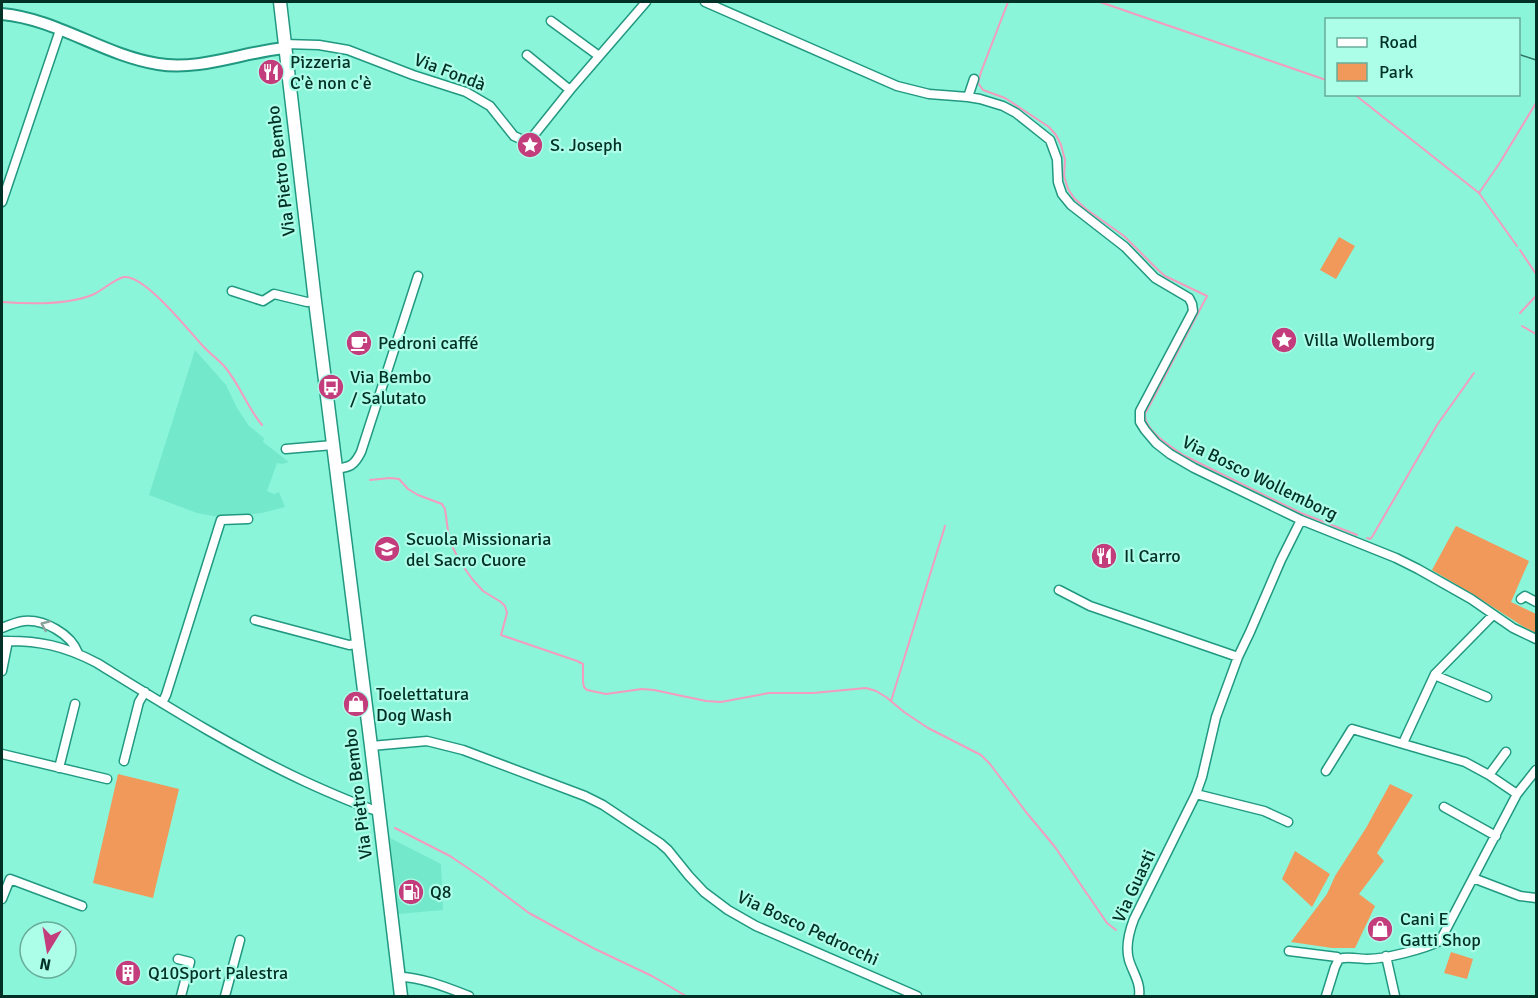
<svg xmlns="http://www.w3.org/2000/svg" width="1538" height="998" viewBox="0 0 1538 998" font-family="Signika,sans-serif">
	<style>
		.built { fill: #73e8cb }
		.green { fill: #f1995a }
		.lines { fill: none; stroke-linecap: round; stroke-linejoin: round }
		.stream { stroke: #f39cbe; stroke-width: 2 }
		.minor-casing { stroke: #219880; stroke-width: 11 }
		.tertiary-casing { stroke: #219880; stroke-width: 14 }
		.secondary-casing { stroke: #219880; stroke-width: 15 }
		.minor { stroke: #fff; stroke-width: 8 }
		.tertiary { stroke: #fff; stroke-width: 10 }
		.secondary { stroke: #fff; stroke-width: 12 }
		.tram { stroke: #2f7363; stroke-width: 1.5 }
		.oneway { stroke: #8ca29d }
		.labels { text-anchor: middle; stroke-width: 4.5; stroke-linejoin: round; paint-order: stroke }
		.poi-label { font-size: 18px; fill: #003026; stroke: #adfee8; text-anchor: start }
		.street-label { font-size: 18px; fill: #003026; stroke: #adfee8 }
	</style>
	<rect width="100%" height="100%" fill="#8bf5da"/>
	<path class="built" d="M195,350l31,35 11,23 12,18 15,12 -1,4 26,20 -7,2 -5,-1 -10,28 7,3 5,-2 6,15 -23,6 -38,5 -27,-5 -48,-18z
		M390,838l51,26 2,46 -45,4z"/>
	<path class="green" d="M1339,237l16,9 -19,33 -16,-9z
		M1456,526l73,35 -18,41 25,12v19l-12,-6 -50,-32 -42,-25z
		M118,774l61,15 -26,109 -60,-15z
		M1390,784l23,11 -36,58 7,8 -25,33 16,12 -20,42h-23l-41,-6 36,-48 8,-18 31,-48z
		M1295,851l35,23 -18,33 -30,-28z
		M1451,952l22,7 -6,20 -23,-6z"/>
	<g class="lines">
		<path class="stream" d="M1008,2l-27,70 -3,11 5,7 22,8 44,29 7,8 5,10 4,15 -1,16 4,13 6,9 12,11 38,27 33,33 8,7 42,20 -62,118c-1,16 25,32 38,41l118,58 56,22
			M1100,2l226,78
			M1354,94l125,99 38,53
			M1479,193l20,-29 37,-61
			M1520,250l16,24
			M2,302c26,2 65,3 90,-7 10,-4 22,-16 32,-18 21,-2 64,53 78,68 7,8 16,14 23,22 15,18 22,40 37,58
			M1520,313l16,-17
			M1522,326l14,8
			M370,480l20,-2 9,1 9,10 10,6 24,9 3,5 3,22 5,17 7,14 13,18 10,11 18,11 4,4 2,7 -6,22 76,26 6,3v18l1,5 3,3 19,4 36,-5 12,1 52,11 15,1 48,-9h44l53,-5 10,3 10,6 18,15 24,16 53,27 9,9 36,48 29,35 52,76 9,7
			M1367,538l3,1 2,-2 65,-112 37,-52
			M891,701l54,-175
			M395,828l55,28 34,23 45,34 64,35 59,28 34,20"/>
		<g class="minor-casing">
			<path id="minor" d="M705,2l192,84 32,8 39,3 12,2 23,7 13,7 34,27 7,19 1,23 4,12 9,11 54,42 30,31 34,20 3,6 1,7 -53,100v11l5,8 11,13 14,11 24,14 107,52 95,38 22,11 53,30 42,29 23,11
				M551,21l48,35
				M284,44l35,1 29,5 65,25 53,17 24,14 24,30 11,5 9,-6 36,-45 76,-88
				M527,55l43,35
				M968,97l6,-18
				M2,202l58,-172
				M232,291l31,10 11,-7 33,8 8,-1
				M286,449l47,-4
				M336,469c14,-2 18,-3 25,-17l57,-176
				M1059,590l31,16 148,51
				M1521,599l4,-3 11,6
				M255,620l94,25 8,-1
				M2,628c7,-3 14,-6 22,-7 20,-2 47,13 54,32
				M2,641c36,-1 63,5 95,22 68,42 136,85 209,119 22,10 44,20 68,28l4,-1
				M2,671l6,-30
				M1435,674l4,3 48,20
				M162,703l4,-8 55,-175 27,-1
				M1403,743l32,-69 58,-59
				M371,746l56,-5 36,9 122,46 18,9 57,38 8,7 21,26 15,16 24,18 28,16 161,70
				M2,754l105,25
				M124,761l15,-59 6,-10
				M59,768l16,-64
				M1326,771l26,-42 113,33 24,13 28,19
				M1489,775l17,-23
				M1196,794l68,17 24,11
				M1444,807l52,29
				M1473,878l47,18 16,2
				M2,899l8,-20 72,27
				M1289,951l48,6 2,2c9,-3 19,0 28,0 18,0 58,-10 73,-18l77,-147 19,-24
				M1386,956l9,40
				M178,959l12,3 -9,34
				M399,977c23,0 49,11 70,19
				M225,996l15,-56
				M1139,996c2,-13 -6,-23 -10,-36 -4,-14 0,-28 5,-41l62,-125 6,-17 14,-60 22,-60 12,-25 31,-72 20,-40
				M1326,996l9,-29 4,-8"/>
		</g>
		<g class="tertiary-casing">
			<path id="tertiary" d="M2,14c55,5 101,41 156,50 42,7 85,-12 127,-16"/>
		</g>
		<g class="secondary-casing">
			<path id="secondary" d="M280,2l35,299 56,445 30,250"/>
		</g>
		<use href="#minor" class="minor"/>
		<use href="#tertiary" class="tertiary"/>
		<use href="#secondary" class="secondary"/>
		<path class="tram" d="M1518,54l18,6"/>
	</g>
	<defs><path id="oneway-chevron" d="M-2-3.5L2.5 0L-2 3.5" fill="none" stroke-width="1.6" stroke-linecap="round" stroke-linejoin="round" transform="scale(1.5)"/></defs>
	<use class="oneway" href="#oneway-chevron" transform="translate(45 625) rotate(-157)"/>
	<defs>
		<g id="restaurant-disc" transform="scale(1.35)"><circle r="9.5" fill="#c33c7c" stroke="#adfee8"/><path d="M-5-6h1v4h1v-4h1v4h1v-4h1v5L-1.5 .5V6h-2V.5L-5-1ZM5-6V6H3V1.5H1.5Q1.5-4 5-6Z" fill="#fff"/></g>
		<g id="sight-disc" transform="scale(1.35)"><circle r="9.5" fill="#c33c7c" stroke="#adfee8"/><path d="M0-6L1.8-2.2L6-1.7L2.9 1.2L3.7 5.4L0 3.3L-3.7 5.4L-2.9 1.2L-6-1.7L-1.8-2.2Z" fill="#fff"/></g>
		<g id="cafe-disc" transform="scale(1.35)"><circle r="9.5" fill="#c33c7c" stroke="#adfee8"/><path d="M-5.5-4.5H6V0H3Q3 3.5 0 3.5H-2.5Q-5.5 3.5-5.5 0ZM3-3.2v2h1.7v-2ZM-6 4.5H4V6H-6Z" fill="#fff"/></g>
		<g id="bus-disc" transform="scale(1.35)"><circle r="9.5" fill="#c33c7c" stroke="#adfee8"/><path d="M-5-6H5V4H4V6H2V4H-2V6H-4V4H-5ZM-3.5-4V0h7V-4ZM-3.5 1.2v1.5H-2V1.2ZM2 1.2v1.5H3.5V1.2Z" fill="#fff"/></g>
		<g id="school-disc" transform="scale(1.35)"><circle r="9.5" fill="#c33c7c" stroke="#adfee8"/><path d="M0-5L7-2L0 1L-7-2ZM-4 1L0 2.5L4 1V4Q0 6-4 4Z" fill="#fff"/></g>
		<g id="shop-disc" transform="scale(1.35)"><circle r="9.5" fill="#c33c7c" stroke="#adfee8"/><path d="M-5-2.5h2.3a2.7 3.5 0 0 1 5.4 0H5L5.5 6h-11ZM-1.5-2.5h3a1.5 2.3 0 0 0-3 0Z" fill="#fff"/></g>
		<g id="fuel-disc" transform="scale(1.35)"><circle r="9.5" fill="#c33c7c" stroke="#adfee8"/><path d="M-5.5-6h7V0h2V4h1.3V-2.5L3-4.5l.8-.8L6-3V5H2.5V1h-1V6h-7ZM-4.2-4.7v3.2H.2V-4.7Z" fill="#fff"/></g>
		<g id="building-disc" transform="scale(1.35)"><circle r="9.5" fill="#c33c7c" stroke="#adfee8"/><path d="M-4-6H4V6H1V3H-1V6H-4ZM-2.5-4.3h1.7v1.8h-1.7ZM.8-4.3h1.7v1.8H.8ZM-2.5-1h1.7V.8h-1.7ZM.8-1h1.7V.8H.8Z" fill="#fff"/></g>
	</defs>
	<g fill-rule="evenodd">
		<use href="#restaurant-disc" x="271" y="72"/>
		<use href="#sight-disc" x="530" y="145"/>
		<use href="#sight-disc" x="1284" y="340"/>
		<use href="#cafe-disc" x="359" y="343"/>
		<use href="#bus-disc" x="331" y="387"/>
		<use href="#school-disc" x="387" y="549"/>
		<use href="#restaurant-disc" x="1104" y="556"/>
		<use href="#shop-disc" x="356" y="704"/>
		<use href="#fuel-disc" x="411" y="892"/>
		<use href="#shop-disc" x="1380" y="929"/>
		<use href="#building-disc" x="128" y="973"/>
	</g>
	<g class="labels">
		<g class="poi-label">
			<text x="290" y="68">Pizzeria<tspan x="290" dy="21">C'è non c'è</tspan></text>
			<text x="550" y="151">S. Joseph</text>
			<text x="1304" y="346">Villa Wollemborg</text>
			<text x="378" y="349">Pedroni caffé</text>
			<text x="350" y="383">Via Bembo<tspan x="350" dy="21">/ Salutato</tspan></text>
			<text x="406" y="545">Scuola Missionaria<tspan x="406" dy="21">del Sacro Cuore</tspan></text>
			<text x="1124" y="562">Il Carro</text>
			<text x="376" y="700">Toelettatura<tspan x="376" dy="21">Dog Wash</tspan></text>
			<text x="430" y="898">Q8</text>
			<text x="1400" y="925">Cani E<tspan x="1400" dy="21">Gatti Shop</tspan></text>
			<text x="148" y="979">Q10Sport Palestra</text>
		</g>
		<g class="street-label">
			<text transform="translate(450 72) rotate(21)" y="6">Via Fondà</text>
			<text transform="translate(281 171) rotate(-97)" y="6">Via Pietro Bembo</text>
			<text transform="translate(1260 478) rotate(26)" y="6">Via Bosco Wollemborg</text>
			<text transform="translate(358 794) rotate(-97)" y="6">Via Pietro Bembo</text>
			<text transform="translate(1134 886) rotate(-65)" y="6">Via Guasti</text>
			<text transform="translate(808 928) rotate(25)" y="6">Via Bosco Pedrocchi</text>
		</g>
	</g>
	<rect width="1538" height="998" fill="none" stroke="#003026" stroke-width="6"/>
	<rect x="1325" y="18" width="195" height="78" fill="#adfee8" stroke="#68ac9a" stroke-width="1.5"/>
	<rect x="1337" y="38" width="30" height="9" fill="#ffffff" stroke="#68ac9a" stroke-width="1.5"/>
	<text x="1379" y="48" font-size="18" fill="#003026">Road</text>
	<rect x="1337" y="63" width="30" height="18" fill="#f1995a" stroke="#68ac9a" stroke-width="1.5"/>
	<text x="1379" y="78" font-size="18" fill="#003026">Park</text>
	<g transform="translate(48 950) rotate(191)"><circle r="28" fill="#adfee8" stroke="#68ac9a" stroke-width="1.5"/>
	<path d="M0-4.5L10 22L0 15L-10 22Z" fill="#c33c7c"/>
	<text y="-9" font-size="16" font-weight="bold" text-anchor="middle" fill="#003026">N</text>
	</g>
</svg>
